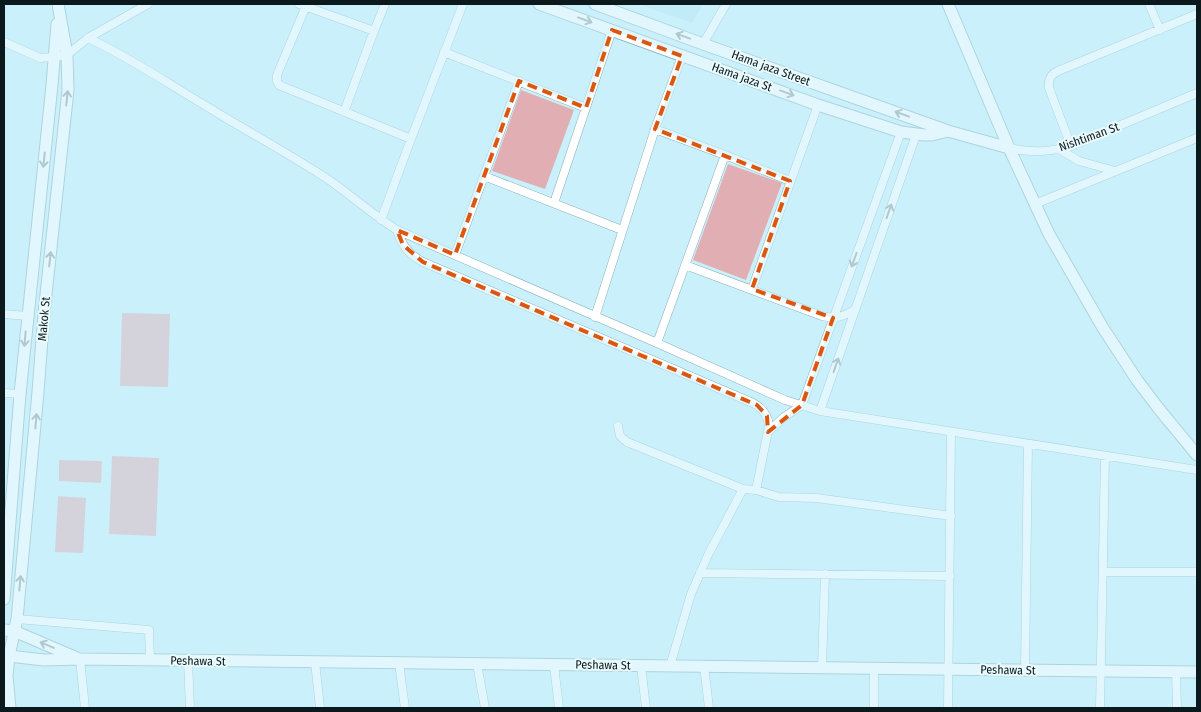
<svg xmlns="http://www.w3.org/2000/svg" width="1201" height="712" viewBox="0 0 1201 712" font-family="'Fira Sans Condensed',sans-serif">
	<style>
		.built { fill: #b5e5f0 }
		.green { fill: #e1afb3 }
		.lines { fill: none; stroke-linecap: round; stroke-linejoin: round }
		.street-casing { stroke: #8bb0b9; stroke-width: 9 }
		.secondary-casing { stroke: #8bb0b9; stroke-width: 13 }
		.street { stroke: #fff; stroke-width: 8 }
		.secondary { stroke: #fff; stroke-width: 11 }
		.oneway { stroke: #919899 }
		.marked { fill: none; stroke: #dd560d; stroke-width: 4; stroke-dasharray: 10 6; stroke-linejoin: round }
		.labels { text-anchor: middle; stroke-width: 4; stroke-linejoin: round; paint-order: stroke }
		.street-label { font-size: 12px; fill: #0b191d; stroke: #eafafd }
	</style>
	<rect width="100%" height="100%" fill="#caf1fb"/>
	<path class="built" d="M638,4h65l-11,19z"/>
	<path class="green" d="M521,90l53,20 -29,79 -53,-18z
		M728,164l54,19 -36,97 -53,-20z
		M122,313l48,1 -2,73 -48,-1z
		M112,456l47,2 -3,78 -47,-2z
		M59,460l43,1 -1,22 -42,-2z
		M58,496l28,2 -3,55 -28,-1z"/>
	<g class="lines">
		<g class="street-casing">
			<path id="street" d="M299,4l75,27
				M1149,4l11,26
				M306,6l-29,69v6l2,4 132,54
				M88,38c43,20 82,47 123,71 39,24 80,46 118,71 23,16 44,35 68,50l260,113 128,57 35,11 377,59
				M4,42l36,16 14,-1 13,-2 21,-17 60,-34
				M703,44l23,-40
				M444,52l142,56
				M344,112l30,-81 11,-27
				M655,129l70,26 65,26
				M1071,146l-22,-58c-1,-8 2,-14 9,-17l139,-57
				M1009,148c23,5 40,4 62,-2l126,-53
				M1059,149l20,12 36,10
				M484,176l138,54
				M554,203l58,-173
				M1035,204l162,-66
				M381,220l30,-81 52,-135
				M397,230c4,15 12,25 26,32l330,141c10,5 15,12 16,23l-13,64
				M455,255l64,-174
				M685,265l137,51c12,3 23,1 33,-7
				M752,289l66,-184
				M4,314l23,2
				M595,317l60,-188 27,-73
				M657,343l68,-188
				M4,393l16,1
				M820,411l96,-276
				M618,426l2,10 7,6 116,47 13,1 23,7 37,1 135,18
				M768,432l16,-15 18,-12 99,-273
				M1103,572h94
				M700,573l250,3
				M17,619l132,11 1,30
				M80,659l5,49
				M188,660l2,48
				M315,662l5,46
				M399,663l6,45
				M477,664l8,44
				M554,665l5,43
				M641,666l5,42
				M670,666l21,-72 18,-41 34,-64
				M704,666l5,42
				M822,668l3,-94
				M874,668v40
				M1025,670l3,-226
				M1176,672l1,36
				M948,708l3,-276
				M1100,708l5,-252"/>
		</g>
		<g class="secondary-casing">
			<path id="secondary" d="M539,4l279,101 83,27 23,3h8l16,-4
				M595,4l108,40 245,87 61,17
				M948,4l61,144 40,86 54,94 34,52 22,29 38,46
				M4,599l16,-205 32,-309 5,-61
				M4,630l10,1 63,27
				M9,656l35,4 36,-1 1117,13
				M10,708l-3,-32 2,-20 8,-37 21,-227 6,-79 24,-223 -1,-35 -9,-51"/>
		</g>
		<use href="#street" class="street"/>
		<use href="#secondary" class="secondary"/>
	</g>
	<defs><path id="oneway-shaft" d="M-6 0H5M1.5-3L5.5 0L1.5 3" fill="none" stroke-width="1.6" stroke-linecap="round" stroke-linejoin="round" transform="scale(1.25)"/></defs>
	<g class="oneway">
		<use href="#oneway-shaft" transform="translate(585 20) rotate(20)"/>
		<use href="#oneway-shaft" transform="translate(683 36) rotate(-160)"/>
		<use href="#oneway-shaft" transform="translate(787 93) rotate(20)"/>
		<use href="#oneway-shaft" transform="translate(67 98) rotate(-84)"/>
		<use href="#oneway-shaft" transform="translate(902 114) rotate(-160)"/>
		<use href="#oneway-shaft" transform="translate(44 160) rotate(96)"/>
		<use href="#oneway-shaft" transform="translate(889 211) rotate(-71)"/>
		<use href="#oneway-shaft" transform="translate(50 259) rotate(-84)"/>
		<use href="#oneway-shaft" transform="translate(854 260) rotate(110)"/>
		<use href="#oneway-shaft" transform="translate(25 339) rotate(95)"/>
		<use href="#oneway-shaft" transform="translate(836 365) rotate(-71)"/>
		<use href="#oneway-shaft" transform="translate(36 421) rotate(-85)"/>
		<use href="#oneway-shaft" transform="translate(20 583) rotate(-85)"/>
		<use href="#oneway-shaft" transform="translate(47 645) rotate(-157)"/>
	</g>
	<path d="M0 0H1201V712H0ZM612,30l70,26 -27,73 135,52 -38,108 81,29 -31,87 -34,27 -1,-16 -10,-11 -334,-143 -20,-17 -6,-15 58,25 64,-174 67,27z" fill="#caf1fb" fill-opacity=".55" fill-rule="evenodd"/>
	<path class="marked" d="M612,30l70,26 -27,73 135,52 -38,108 81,29 -31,87 -34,27 -1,-16 -10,-11 -334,-143 -20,-17 -6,-15 58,25 64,-174 67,27z"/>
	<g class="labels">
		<g class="street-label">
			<text transform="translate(771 68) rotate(20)" y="4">Hama jaza Street</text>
			<text transform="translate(742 77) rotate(20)" y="4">Hama jaza St</text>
			<text transform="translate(1089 137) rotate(-20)" y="4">Nishtiman St</text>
			<text transform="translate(44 319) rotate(-85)" y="4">Makok St</text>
			<text transform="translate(198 661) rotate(1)" y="4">Peshawa St</text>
			<text transform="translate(603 665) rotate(1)" y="4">Peshawa St</text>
			<text transform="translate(1008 670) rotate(1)" y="4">Peshawa St</text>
		</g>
	</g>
	<rect width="1201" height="712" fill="none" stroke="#0b191d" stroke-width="10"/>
</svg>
